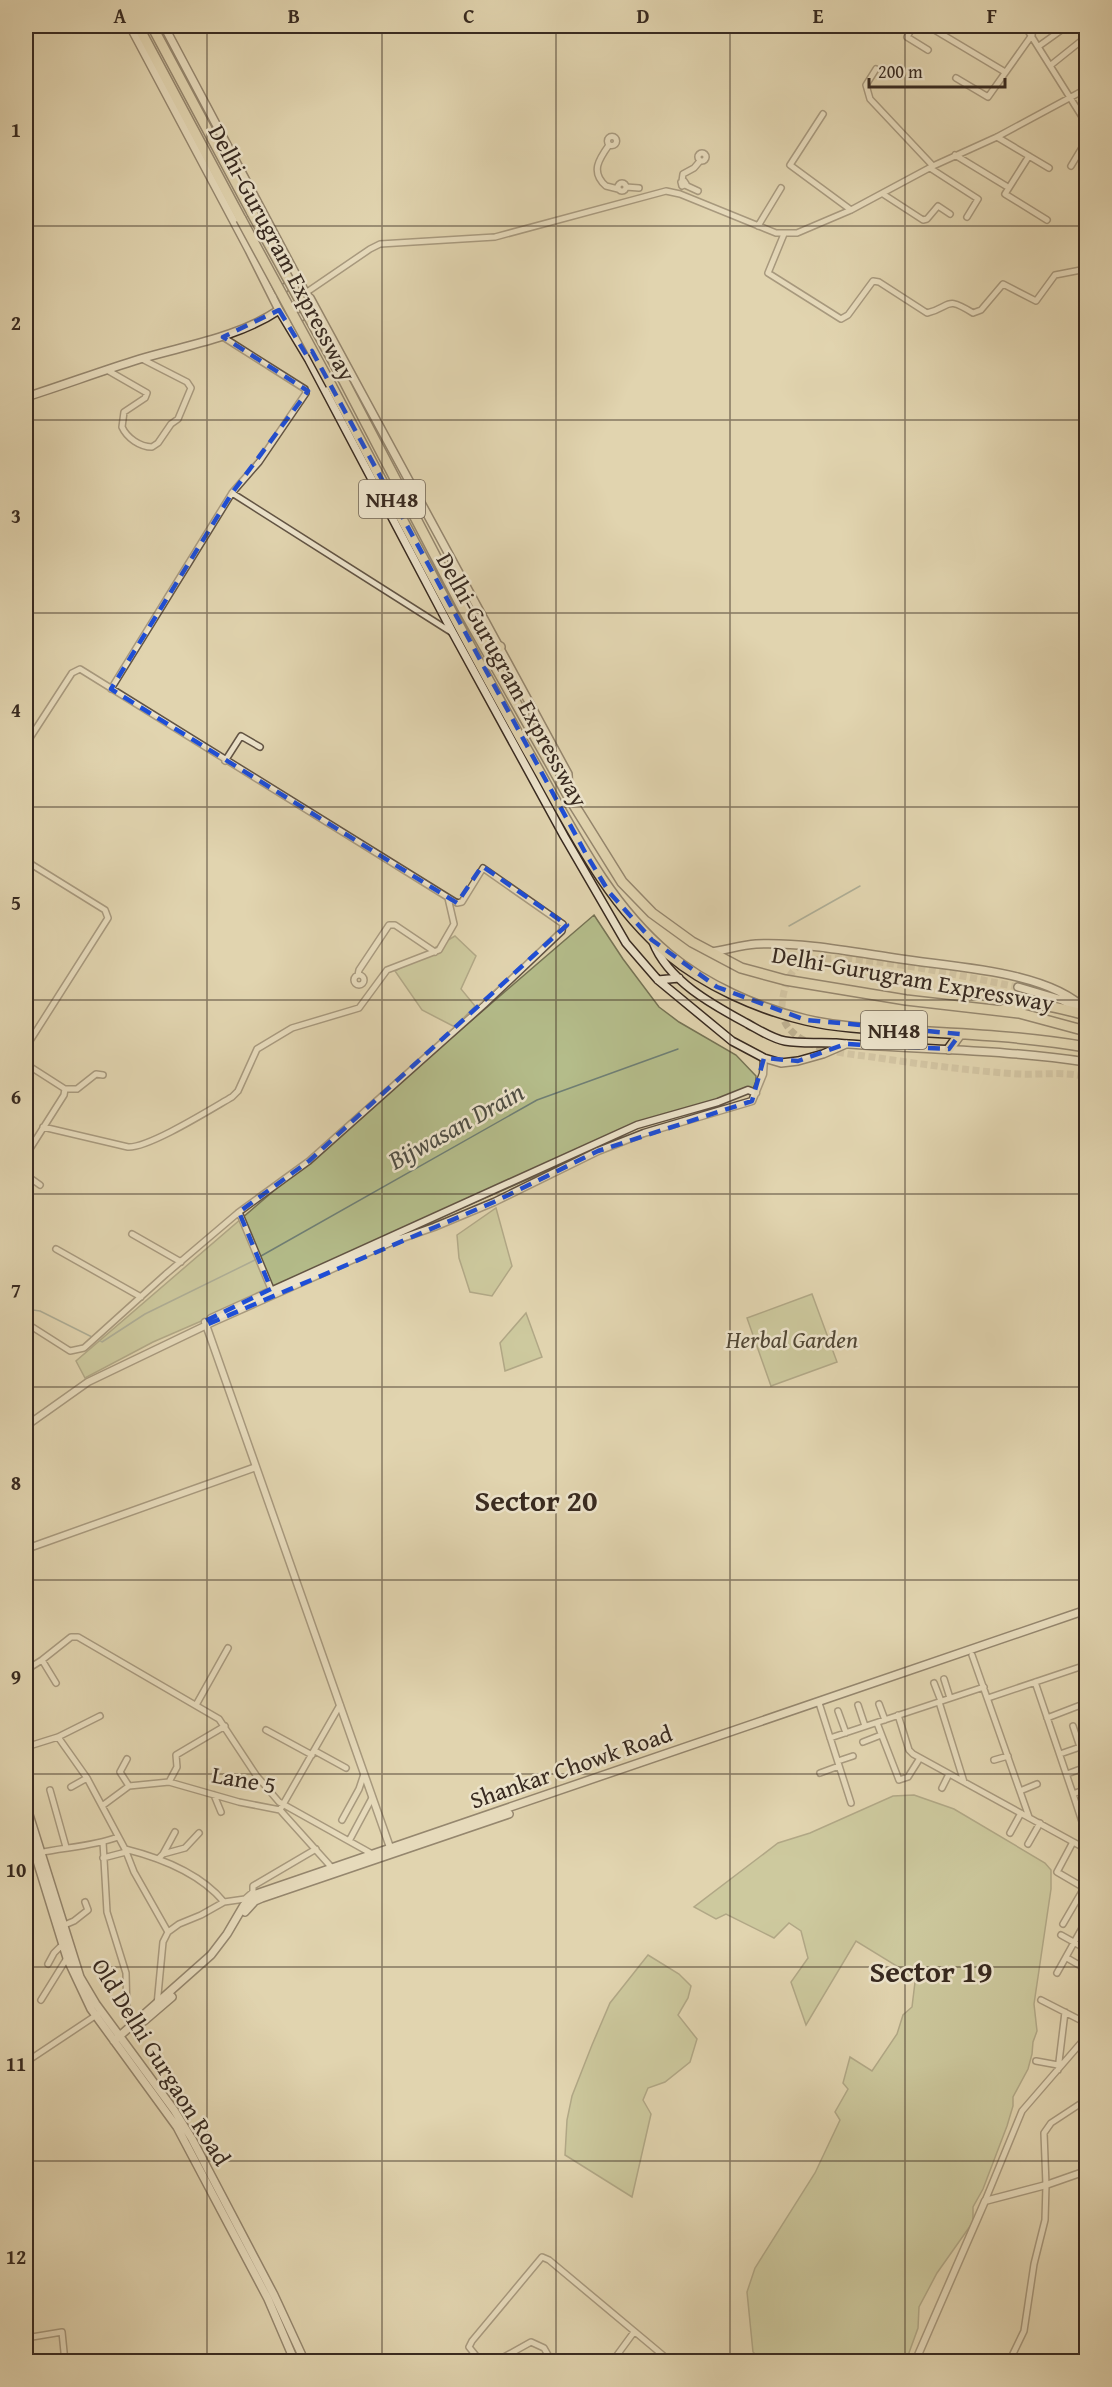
<svg xmlns="http://www.w3.org/2000/svg" width="1112" height="2387" viewBox="0 0 1112 2387" font-family="'Gentium Book Plus',serif">
	<style>
		.green { fill: #b4bc8a; stroke: #767355; stroke-width: 1.5 }
		.lines { fill: none; stroke-linecap: round; stroke-linejoin: round }
		.stream { stroke: #6f7f75; stroke-width: 1.5 }
		.secondary-tunnel { stroke: #bfb292; stroke-width: 7; stroke-dasharray: 7 3.5; stroke-linecap: butt }
		.minor-casing { stroke: #625444; stroke-width: 8 }
		.tertiary-casing { stroke: #625444; stroke-width: 9 }
		.secondary-casing { stroke: #382a20; stroke-width: 10 }
		.motorway-casing { stroke: #382a20; stroke-width: 12 }
		.minor { stroke: #ece3cb; stroke-width: 5 }
		.tertiary { stroke: #ece3cb; stroke-width: 6 }
		.secondary { stroke: #ece3cb; stroke-width: 7 }
		.motorway { stroke: #e1d4af; stroke-width: 9 }
		.motorway-bridge-casing { stroke: #382a20; stroke-width: 12; stroke-linecap: butt }
		.motorway-bridge { stroke: #e1d4af; stroke-width: 9 }
		.marked { fill: none; stroke: #1d4ed8; stroke-width: 4.5; stroke-dasharray: 12 8; stroke-linejoin: round }
		.grid { fill: none; stroke: #382a20; stroke-width: 1.5; stroke-opacity: 0.55 }
		.labels { text-anchor: middle; stroke-width: 5; stroke-linejoin: round; paint-order: stroke }
		.shield { fill: #ece3cb; stroke: #6e6253; stroke-width: 1.5 }
		.shield-label { font-size: 22px; font-weight: bold; fill: #382a20 }
		.street-label { font-size: 24px; fill: #382a20; stroke: #ece3cb }
		.park-label { font-size: 24px; font-style: italic; fill: #514735; stroke: #ece3cb }
		.water-label { font-size: 26px; font-style: italic; fill: #4f4e44; stroke: #ece3cb }
		.district-label { font-size: 30px; font-weight: bold; fill: #382a20; stroke: #ece3cb }
		.neatline { fill: none; stroke: #382a20; stroke-width: 2 }
		.grid-label { font-size: 20px; text-anchor: middle; font-weight: bold; fill: #382a20 }
	</style>
	<rect width="100%" height="100%" fill="#e1d4af"/>
	<filter id="stains"><feTurbulence type="fractalNoise" baseFrequency=".00333" numOctaves="4"/><feColorMatrix values="0 0 0 0 .2 0 0 0 0 .09 0 0 0 0 .02 0 0 0 .5 -.17"/></filter>
	<radialGradient id="worn" r=".72"><stop offset=".6" stop-color="#630" stop-opacity="0"/><stop offset="1" stop-color="#630" stop-opacity=".3"/></radialGradient>
	<path class="green" d="M594,915l29,44 36,48 20,15 57,33 20,21 -1,15 -131,41 -79,40 -392,170 -68,36 -9,-17z
		M455,936l21,20 -15,33 14,17 -20,21 -33,-17 -27,-39z
		M496,1208l16,58 -20,30 -22,-4 -11,-34 -2,-23z
		M812,1294l25,68 -66,24 -24,-68z
		M526,1313l16,44 -37,14 -5,-28z
		M914,1795l40,14 91,54 6,7v19l-17,115 3,27 -4,11 -1,12 -4,15 -15,28v9l-6,20 -24,63 -10,18v15l-36,51 -18,34 -1,21 -12,33h-144l-9,-9 -6,-60 8,-24 60,-95 25,-53 -5,-8 13,-23 -5,-6 7,-26 22,14 25,-37 6,-19 9,-8 3,-25 -10,-11 -49,-30 -50,84 -15,-43 17,-24 -7,-27 -12,-8 -15,15 -48,-24 -10,5 -22,-12 84,-64 32,-10 83,-37z
		M648,1955l31,19 12,12 -3,12 -10,17 19,24 -7,23 -25,20 -17,6 -5,12 8,14 -19,83 -67,-42 2,-35 5,-24 20,-51 18,-42z"/>
	<g class="lines">
		<path class="stream" d="M789,926l71,-40
			M261,1256l276,-156 141,-51
			M26,1309l14,2 52,26
			M99,1340l3,2 43,-28 110,-54"/>
		<path class="secondary-tunnel" d="M1018,987c-44,-8 -180,-40 -215,-24 -15,7 -20,28 -21,42 -2,25 19,35 39,43 18,6 40,7 58,10 47,7 93,13 140,16 23,1 46,-3 67,3"/>
		<g class="minor-casing">
			<path id="minor" d="M913,26l-6,11 21,13
				M928,26l77,46
				M1025,26l61,97
				M1039,46l28,-20
				M1051,65l35,-28
				M876,69l-10,16 4,14 63,67
				M956,78l32,19 44,-62
				M823,114l-33,51 61,45
				M607.5 141a4.5 4.5 0 1 1 9 0a4.5 4.5 0 1 1-9 0Z
				M997,137l52,31
				M609,145c-10,14 -19,27 -3,41l12,3
				M698 157a4 4 0 1 1 8 0a4 4 0 1 1-8 0Z
				M955,155l51,31
				M1029,156l-24,38 42,26
				M1071,166l15,-25
				M930,168l48,31 -11,18
				M682,181l1,-7 11,-6 6,-7
				M684,181l2,3 -4,2 -1,-4z
				M618 187a4 4 0 1 1 8 0a4 4 0 1 1-8 0Z
				M685,185l13,6
				M626,187l13,1
				M883,194l40,26 4,-1 11,-13 12,8
				M758,226l23,-38
				M784,234l-16,39 73,46 7,-4 25,-34 6,1 48,31c25,-6 17,-18 46,0l8,-3 22,-26 33,17 19,-26 31,-6
				M307,292l63,-43 10,-5 115,-7 171,-46 14,3 96,39h21l54,-23 82,-44 64,-29 89,-48
				M107,370l40,23 -2,5 -21,14 -2,15c5,11 18,20 30,20l6,-4 13,-19 7,-5 13,-31 -4,-6 -45,-23
				M232,493l219,139
				M111,689l121,-196 27,-31 47,-69 -1,-4 -82,-52
				M26,744l46,-71 8,-4 377,234 5,-1 21,-34 80,56 -1,7 -78,74 -175,156 -70,51 -73,62 -82,74 -14,3 -44,-28
				M225,761l16,-25 19,11
				M26,793l2,3 -2,2
				M26,861l79,49 3,8 -82,129
				M26,874v8
				M358,975l1,-5 30,-45h6l40,27
				M354 980a5 5 0 1 1 10 0a5 5 0 1 1-10 0Z
				M26,1064l39,25 -1,6 -38,60
				M65,1089h12l19,-15 7,1
				M43,1127l85,20c21,1 83,-38 104,-50l6,-6 19,-42 35,-21 67,-20 28,-38 52,-20 15,-26 -6,-26
				M26,1175l14,10
				M239,1212l32,77
				M132,1234l49,28
				M56,1249l85,48
				M972,1655l57,162
				M42,1660l14,23
				M26,1670l16,-10 29,-23h7l141,82 37,56 23,27 95,53
				M944,1679l6,19
				M1035,1682l38,112 13,40v9
				M934,1683l7,18
				M988,1698l98,-33
				M939,1702l25,80
				M819,1703l32,100
				M879,1704l6,16
				M196,1705l32,-57
				M858,1705l7,21
				M838,1711l8,22
				M898,1715l11,35 4,4 173,95
				M1047,1718l39,-15
				M877,1723l22,57 9,-3 12,-19
				M1073,1726l7,21
				M266,1730l46,25
				M58,1737l29,41 38,71c36,9 75,24 99,53
				M830,1738l154,-51
				M863,1742l18,-7
				M26,1747l32,-10 42,-21
				M315,1751l31,17
				M1060,1754l26,-9
				M127,1759l-7,13 9,14
				M994,1760l14,-4
				M838,1761l15,-5
				M820,1773l19,-7
				M1067,1774l19,-7
				M169,1782l8,-15 -1,-12 49,-29
				M71,1787l16,-9
				M942,1788l7,-14
				M50,1790l16,57
				M1020,1791l17,-7
				M1073,1794l13,-5
				M214,1795l7,17
				M102,1806l27,-20 40,-4 70,20 41,8 53,59
				M281,1808l59,-103
				M342,1820l17,-31 5,-15
				M1010,1833l11,-20
				M349,1841l23,-43
				M103,1842l4,70 19,61 1,44
				M1073,1842l-16,30 29,17
				M1028,1844l12,-21
				M125,1849l9,23 34,60
				M26,1851l5,-8
				M38,1853c27,-6 53,-6 80,-16
				M163,1854l12,-22
				M103,1858l23,-6
				M158,1859l5,-5 22,-6 14,-15
				M1084,1874l2,-5
				M1063,1924l21,-36
				M62,1926l12,-5 14,-11 -3,-8
				M1061,1935l25,14
				M1067,1958l19,11
				M48,1964l6,-11 6,-6 4,1
				M1057,1973l29,-52
				M41,2000l26,-42
				M1041,2000l45,23
				M157,2005l6,-63 5,-10 11,-8 22,-9 23,-13 21,-3 8,-7v-6l63,-37
				M1036,2061l22,4
				M26,2062l72,-48
				M1058,2070l7,-58
				M1084,2172l-1,-12 3,-4
				M985,2201l37,-90 64,-74
				M26,2338l36,-6 3,30
				M28,2338l1,24
				M481,2362l-12,-15 3,-6 70,-84 7,3 122,102
				M495,2362l36,-20 13,6 8,14
				M612,2362l22,-30
				M753,2362h6
				M1009,2362l15,-31 10,-67 11,-44 1,-35 -2,-52 7,-10 35,-23"/>
		</g>
		<g class="tertiary-casing">
			<path id="tertiary" d="M211,1318l426,-193 81,-23 30,-12 8,3
				M205,1322l187,531
				M26,1426l62,-44 125,-60 181,-81 40,-14 60,-25 104,-51 46,-18 108,-32 11,-27 1,-16
				M26,1549l230,-82
				M915,2362l70,-161 61,-16 40,-14"/>
		</g>
		<g class="secondary-casing">
			<path id="secondary" d="M130,26l119,224 30,60 30,50 144,273 111,203 62,107 32,37 74,61 32,17 17,5 17,-2 25,-7 23,-10
				M164,26l139,262
				M279,294c22,-31 50,26 12,24
				M310,298l258,476 1,23
				M26,397c38,-12 75,-26 114,-38 47,-14 97,-21 139,-49
				M653,942c15,39 60,63 95,82 11,6 25,15 37,17 17,3 34,1 51,2 83,7 167,6 250,19
				M711,952c15,-2 30,-7 45,-8 48,-2 97,8 145,15 52,8 148,12 185,51
				M658,980l21,-2
				M1018,987l44,13 21,11
				M26,1805l54,172 16,27 78,106 18,29 82,156 31,67
				M26,1825l41,133 24,51 86,118 91,172 27,63
				M245,1912l10,-11 7,-3 247,-84
				M144,2021l28,-24
				M114,2041l97,-86 16,-21 17,-29 12,-11 830,-284"/>
		</g>
		<g class="motorway-casing">
			<path id="motorway" d="M138,26l103,193
				M152,26l100,187
				M343,379l119,228 107,190 53,85 30,31 40,29 49,26 44,12 121,20 113,13 67,18
				M331,385c66,124 130,248 199,370 40,70 75,146 138,199 37,31 90,55 138,66 34,8 70,9 105,11 59,3 117,6 175,16
				M481,639l19,8
				M1002,1010c32,-11 53,-3 84,5
				M949,1049l11,-15"/>
		</g>
		<use href="#minor" class="minor"/>
		<use href="#tertiary" class="tertiary"/>
		<use href="#secondary" class="secondary"/>
		<use href="#motorway" class="motorway"/>
		<g class="motorway-bridge-casing">
			<path id="motorway-bridge" d="M252,213l91,166
				M241,219l90,166"/>
		</g>
		<use href="#motorway-bridge" class="motorway-bridge"/>
	</g>
	<path d="M0 0H1112V2387H0ZM279,310l28,46 5,-5 274,503 23,38 43,48 65,47 89,33 154,14 -11,15 -103,-5 -48,17 -34,-3 -12,43 -154,50 -104,51 -288,123 -1,-4 66,-32 -32,-77 70,-51 258,-236 -85,-59 -25,37 -346,-214 121,-196 76,-102 -85,-54z" fill="#e1d4af" fill-opacity=".55" fill-rule="evenodd"/>
	<path class="marked" d="M279,310l28,46 5,-5 274,503 23,38 43,48 65,47 89,33 154,14 -11,15 -103,-5 -48,17 -34,-3 -12,43 -154,50 -104,51 -288,123 -1,-4 66,-32 -32,-77 70,-51 258,-236 -85,-59 -25,37 -346,-214 121,-196 76,-102 -85,-54z"/>
	<path class="grid" d="M207,26v2336M382,26v2336M556,26v2336M730,26v2336M905,26v2336M26,226h1060M26,420h1060M26,613h1060M26,807h1060M26,1000h1060M26,1194h1060M26,1387h1060M26,1580h1060M26,1774h1060M26,1967h1060M26,2161h1060"/>
	<g class="labels">
		<g class="shield">
			<rect x="359" y="480" width="66" height="38" rx="4.5"/>
			<rect x="861" y="1011" width="66" height="38" rx="4.5"/>
		</g>
		<g class="shield-label">
			<text x="392" y="507">NH48</text>
			<text x="894" y="1038">NH48</text>
		</g>
		<g class="street-label">
			<text transform="translate(282 253) rotate(62)" y="8">Delhi-Gurugram Expressway</text>
			<text transform="translate(512 680) rotate(61)" y="8">Delhi-Gurugram Expressway</text>
			<text transform="translate(913 979) rotate(10)" y="8">Delhi-Gurugram Expressway</text>
			<text transform="translate(571 1767) rotate(-19)" y="8">Shankar Chowk Road</text>
			<text transform="translate(244 1780) rotate(10)" y="8">Lane 5</text>
			<text transform="translate(161 2062) rotate(58)" y="8">Old Delhi Gurgaon Road</text>
		</g>
		<g class="park-label">
			<text x="792" y="1348">Herbal Garden</text>
		</g>
		<g class="water-label">
			<text transform="translate(456 1126) rotate(-29)" y="9">Bijwasan Drain</text>
		</g>
		<g class="district-label">
			<text x="536" y="1511">Sector 20</text>
			<text x="931" y="1982">Sector 19</text>
		</g>
	</g>
	<rect width="1112" height="2387" fill="none" stroke="#e1d4af" stroke-width="66"/>
	<path d="M869 78v9h136v-9" fill="none" stroke="#382a20" stroke-width="3"/>
	<text x="878" y="78" font-size="18" fill="#382a20" stroke="#ece3cb" stroke-width="4.5" paint-order="stroke">200 m</text>
	<rect x="33" y="33" width="1046" height="2321" class="neatline"/>
	<g class="grid-label">
		<text x="120" y="23">A</text>
		<text x="294" y="23">B</text>
		<text x="469" y="23">C</text>
		<text x="643" y="23">D</text>
		<text x="818" y="23">E</text>
		<text x="992" y="23">F</text>
		<text x="16" y="137">1</text>
		<text x="16" y="330">2</text>
		<text x="16" y="523">3</text>
		<text x="16" y="717">4</text>
		<text x="16" y="910">5</text>
		<text x="16" y="1104">6</text>
		<text x="16" y="1297">7</text>
		<text x="16" y="1490">8</text>
		<text x="16" y="1684">9</text>
		<text x="16" y="1877">10</text>
		<text x="16" y="2071">11</text>
		<text x="16" y="2264">12</text>
	</g>
	<rect width="100%" height="100%" filter="url(#stains)"/>
	<rect width="100%" height="100%" fill="url(#worn)"/>
</svg>
